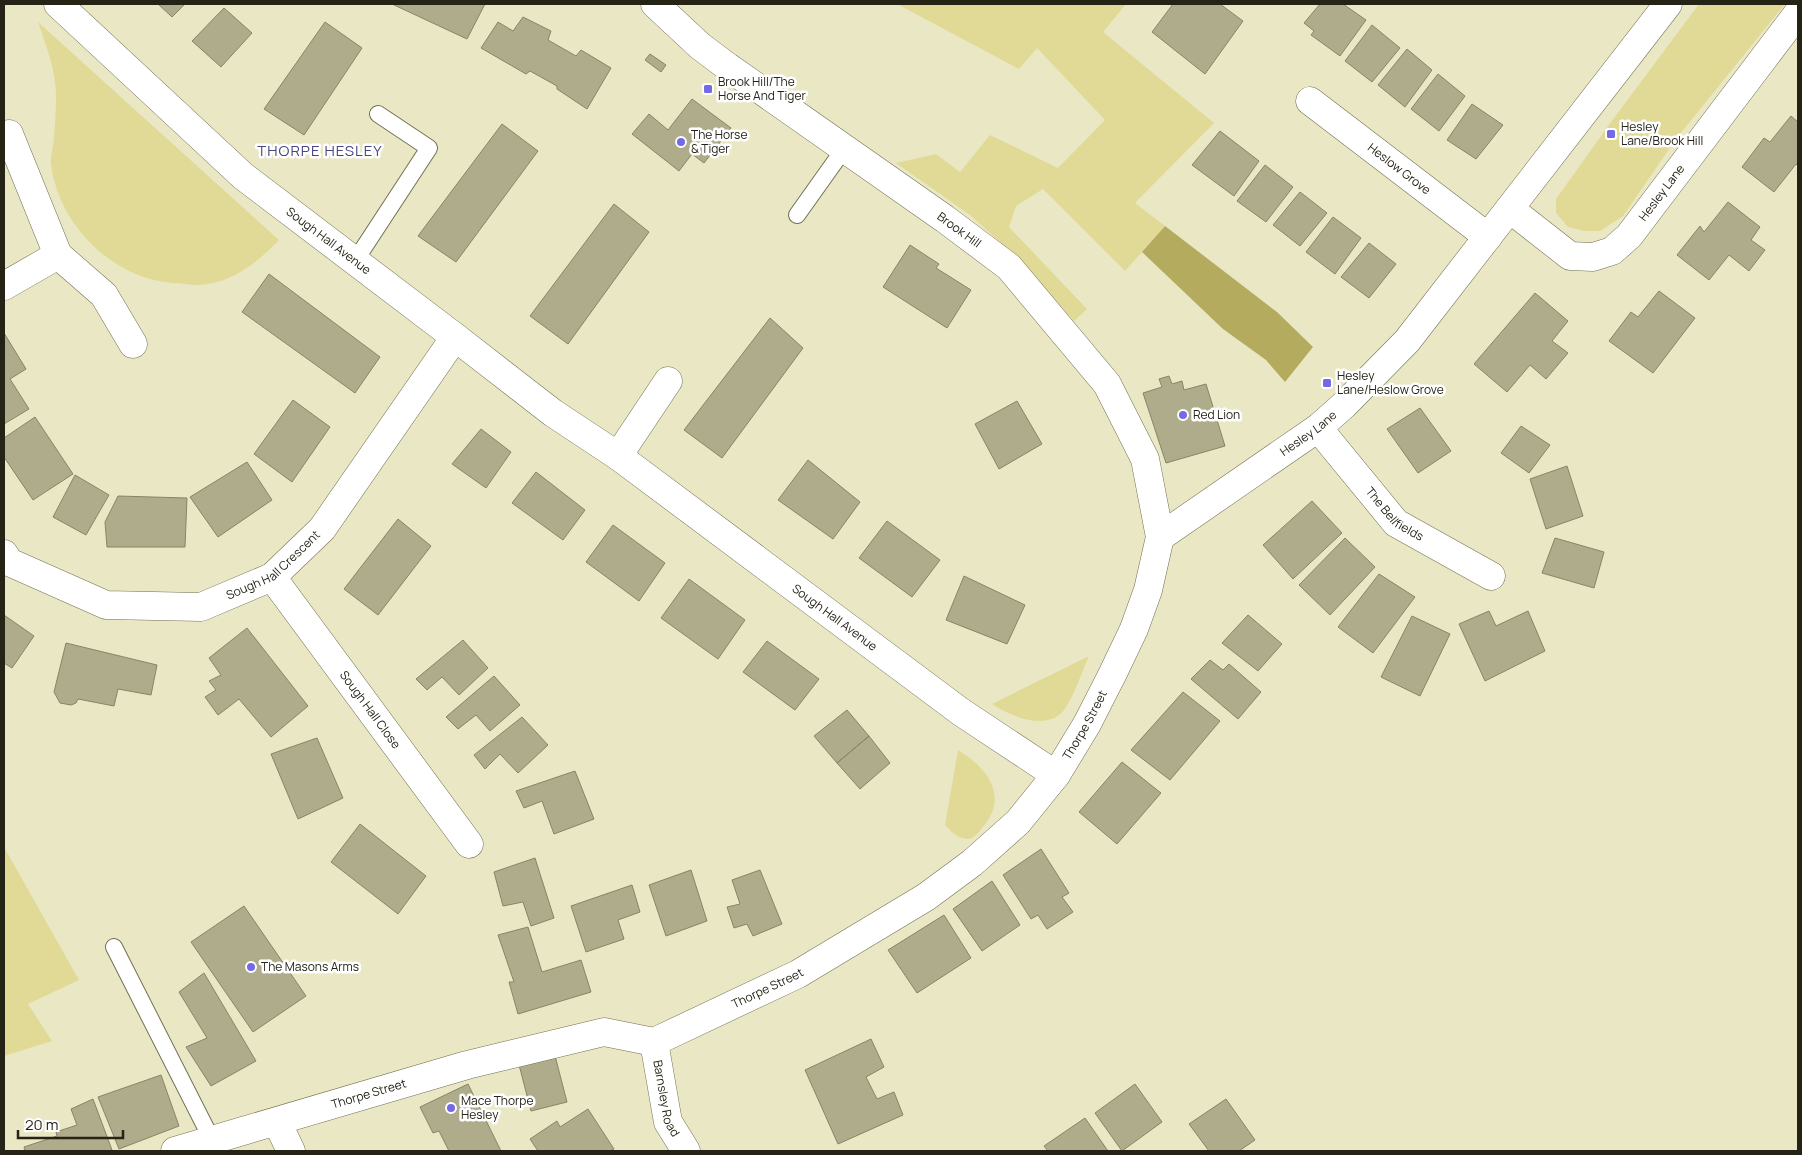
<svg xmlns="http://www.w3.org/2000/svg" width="1802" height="1155" viewBox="0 0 1802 1155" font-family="Manrope,sans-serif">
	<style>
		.green { fill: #e1da97 }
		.forest { fill: #b4ab5e }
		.building { fill: #afac8b; stroke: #888566 }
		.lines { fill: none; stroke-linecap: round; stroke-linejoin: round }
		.lane-casing { stroke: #737052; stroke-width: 18 }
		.street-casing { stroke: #737052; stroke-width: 29 }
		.secondary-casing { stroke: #737052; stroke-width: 29 }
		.lane { stroke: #fff; stroke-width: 16 }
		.street { stroke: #fff; stroke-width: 28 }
		.secondary { stroke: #fff; stroke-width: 28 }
		.poi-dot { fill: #746ae5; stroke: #fff; stroke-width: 2 }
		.labels { text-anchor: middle; stroke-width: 5; stroke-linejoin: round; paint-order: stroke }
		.poi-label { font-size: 12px; fill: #242316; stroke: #fff; text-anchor: start }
		.street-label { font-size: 12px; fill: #242316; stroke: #fff }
		.quarter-label { font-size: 15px; letter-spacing: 1px; fill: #464481; stroke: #fff }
	</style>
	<rect width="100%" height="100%" fill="#eae7c5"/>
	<path class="green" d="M897,4h229l-23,28 111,91 -79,80 30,23 -40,45 -82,-82 -27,17 -7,21 78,82 -13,12 -54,-61 -50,-45 -74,-52 40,-9 24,18 30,-37 68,33 47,-48 -68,-72 -18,21z
		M1699,4h86l-109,135 -53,77 -23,15h-16l-16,-4 -12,-14v-14l55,-77z
		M38,22l241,218c-22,23 -48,44 -81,45 -8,0 -18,-2 -26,-2 -61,-5 -114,-60 -121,-119 -1,-9 3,-18 3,-27 1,-13 2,-28 2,-41 0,-26 -10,-50 -18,-74z
		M1089,656c-8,17 -14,39 -25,54 -17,22 -54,6 -72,-6z
		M958,750c29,17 52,47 24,78 -4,5 -8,11 -15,11 -9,0 -17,-9 -22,-14z
		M4,847l75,133 -51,24 24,37 -48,15z"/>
	<path class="forest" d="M1165,226l112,86 36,35 -28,35 -19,-22 -43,-31 -81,-77z"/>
	<path class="building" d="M158,4h27l-13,13z
		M392,4h93l-18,35z
		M1173,4h47l23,17 -38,53 -53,-42z
		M1320,4h23l23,16 -26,36 -29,-21 3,-4 -10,-8z
		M224,8l28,25 -31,34 -29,-26z
		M523,17l28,14 -3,9 28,16 5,-6 30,18 -24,41 -30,-20v-3l-27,-15 -4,3 -45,-26 17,-26 15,9z
		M325,22l37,26 -58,87 -40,-26z
		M1372,25l28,23 -28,34 -27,-21z
		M1407,49l25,21 -27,37 -27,-22z
		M650,54l16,11 -5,7 -16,-12z
		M1438,74l27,22 -26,35 -28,-22z
		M692,99l39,29 -27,35 -12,-9 -13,17 -47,-37 17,-20 19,16z
		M1472,104l31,21 -27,34 -29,-19z
		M1791,116l7,6v44l-2,-2 -22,28 -32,-25 22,-29 6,4z
		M502,124l36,27 -82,111 -38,-26z
		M1220,131l39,30 -25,35 -42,-31z
		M1265,165l28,22 -27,35 -29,-21z
		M1300,192l27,21 -27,33 -27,-21z
		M1728,202l32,25 -9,13 14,10 -16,21 -20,-16 -20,25 -32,-25 23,-29 4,6z
		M614,204l35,28 -81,112 -38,-28z
		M1333,217l28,21 -26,36 -29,-22z
		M1369,243l27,21 -27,34 -28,-21z
		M910,245l29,19 -3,4 35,22 -24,38 -64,-41z
		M269,274l111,83 -25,36 -113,-81z
		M1659,291l36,27 -42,55 -44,-32 22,-29 7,5z
		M1535,293l33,28 -16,20 16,12 -22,26 -16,-14 -23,27 -33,-28z
		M770,318l33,30 -81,110 -38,-28z
		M4,333l22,36 -16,10 19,30 -25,15z
		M1169,376l3,8 10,-3 2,9 22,-6 19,62 -59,17 -23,-70 19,-6 -3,-8z
		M293,400l37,27 -38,55 -38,-28z
		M1017,401l25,43 -43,25 -24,-45z
		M1420,408l31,43 -33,22 -31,-44z
		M35,417l38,57 -40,26 -29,-43v-19z
		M1521,426l29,19 -21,28 -28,-20z
		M481,429l30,23 -25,36 -34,-24z
		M808,460l52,42 -27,37 -55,-39z
		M247,462l25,38 -54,37 -28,-40z
		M1567,466l16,50 -37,13 -16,-50z
		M536,472l49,38 -22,30 -51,-37z
		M75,475l34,20 -23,40 -33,-18z
		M118,496l69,2 -2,49h-78l-2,-25z
		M1312,501l30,32 -49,46 -30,-34z
		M398,519l33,27 -53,69 -34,-26z
		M887,521l53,39 -28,37 -53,-39z
		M613,525l52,38 -26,38 -53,-39z
		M1345,538l30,29 -45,48 -31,-30z
		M1555,538l49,14 -10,36 -52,-15z
		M1379,574l36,23 -42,56 -35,-26z
		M964,576l61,29 -18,39 -61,-24z
		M689,579l56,41 -27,39 -57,-41z
		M1489,611l7,15 32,-15 17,40 -60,30 -26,-57z
		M4,615l30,21 -22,32 -8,-5z
		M1248,615l34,29 -24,27 -36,-28z
		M1412,616l38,18 -30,62 -39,-19z
		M247,628l61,78 -37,31 -32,-38 -21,16 -13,-18 11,-7 -7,-9 12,-6 -12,-17z
		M463,640l25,28 -29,27 -17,-18 -15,13 -11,-11z
		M767,641l52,38 -24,31 -52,-38z
		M66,643l91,22 -6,30 -33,-6 -4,17 -36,-7 -2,4 -5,2 -11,-2 -6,-11z
		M1210,660l13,10 6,-6 32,28 -23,27 -47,-40z
		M494,676l26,29 -30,26 -14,-16 -18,14 -12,-12z
		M1183,692l37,29 -50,59 -39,-30z
		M847,710l22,26 -32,27 -23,-27z
		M522,717l26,28 -30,28 -18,-19 -15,15 -11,-14z
		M869,736l21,27 -30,26 -23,-26z
		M317,738l26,60 -45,21 -27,-65z
		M1122,762l39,31 -44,51 -38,-32z
		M575,771l19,48 -40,15 -12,-33 -18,7 -8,-17z
		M360,824l66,52 -28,38 -67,-52z
		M1041,849l28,44 -7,4 11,15 -26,17 -9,-14 -7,4 -28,-44z
		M535,858l19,60 -23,8 -8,-24 -20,4 -9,-34z
		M691,870l16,51 -41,15 -17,-51z
		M760,870l22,54 -29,12 -6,-12 -13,4 -7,-21 13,-3 -8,-24z
		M992,881l28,44 -38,26 -29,-42z
		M632,885l8,27 -22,8 6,19 -38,13 -15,-46z
		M244,906l62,90 -53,36 -62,-90z
		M944,915l27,43 -54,35 -29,-43z
		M528,927l14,45 39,-12 10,32 -73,22 -9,-32h5l-16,-47z
		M204,973l52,88 -45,25 -25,-39 21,-9 -28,-46z
		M871,1039l13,28 -18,10 11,22 17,-7 9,23 -65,29 -33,-74z
		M553,1048l14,54 -36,9 -14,-54z
		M161,1075l18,51 -60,23 -21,-52z
		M468,1084l33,67h-52l-10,-20 -6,2 -13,-26z
		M1135,1084l27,38 -40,29 -27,-38z
		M93,1099l19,51 -5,1h-82l-1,-4 33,-11 -1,-4 21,-7 -6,-16z
		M1226,1099l29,41 -16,11h-30l-20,-27z
		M588,1109l26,40 -4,2h-72l-8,-12 27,-18 3,6z
		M1085,1118l23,33h-60l-4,-5z"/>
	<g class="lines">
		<g class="lane-casing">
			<path id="lane" d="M797,215l47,-66
				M355,261l74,-113 -51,-34
				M114,947l98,193"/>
		</g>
		<g class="street-casing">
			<g id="street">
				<path id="s1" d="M58,4l185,172 212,161 98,76 65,43 343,256 95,63"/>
				<path id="s2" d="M1310,101l178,136"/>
				<path d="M9,134l49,121"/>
				<path id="s3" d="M1510,209l60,47 23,1 19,-6 17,-15 169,-223"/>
				<path d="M4,286l54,-31 46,40 29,49"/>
				<path id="s4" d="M1318,428l78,95 95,53"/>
				<path d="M618,456l50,-75"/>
				<path id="s5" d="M4,554l5,8 97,43 95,2 71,-30 50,-48 133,-192"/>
				<path id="s6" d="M272,577l197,267"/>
				<path d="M277,1122l14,29"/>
			</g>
		</g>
		<g class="secondary-casing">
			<g id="secondary">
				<path id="s7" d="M1160,537l158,-109 26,-23 63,-64 261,-337"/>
				<path id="s8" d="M654,1042l14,80 18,29"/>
				<path id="s9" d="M175,1151l292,-86 137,-33 50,10 144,-68 128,-77 46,-34 46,-41 38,-47 31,-51 26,-51 21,-44 14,-39 12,-53 -15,-78 -38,-75 -98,-117 -64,-48 -217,-152 -28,-21 -45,-42"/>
			</g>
		</g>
		<use href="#lane" class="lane"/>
		<use href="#street" class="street"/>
		<use href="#secondary" class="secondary"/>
	</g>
	<g class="poi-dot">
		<rect x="703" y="84" width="10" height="10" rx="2.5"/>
		<rect x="1606" y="129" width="10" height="10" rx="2.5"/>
		<circle cx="681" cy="142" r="5"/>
		<rect x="1322" y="378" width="10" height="10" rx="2.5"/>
		<circle cx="1183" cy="415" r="5"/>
		<circle cx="251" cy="967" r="5"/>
		<circle cx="451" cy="1108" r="5"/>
	</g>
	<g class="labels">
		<g class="poi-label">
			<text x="718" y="86">Brook Hill/The<tspan x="718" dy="14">Horse And Tiger</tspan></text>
			<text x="1621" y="131">Hesley<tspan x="1621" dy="14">Lane/Brook Hill</tspan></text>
			<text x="691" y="139">The Horse<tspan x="691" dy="14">&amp; Tiger</tspan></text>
			<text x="1337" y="380">Hesley<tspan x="1337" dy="14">Lane/Heslow Grove</tspan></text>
			<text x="1193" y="419">Red Lion</text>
			<text x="261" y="971">The Masons Arms</text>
			<text x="461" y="1105">Mace Thorpe<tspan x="461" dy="14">Hesley</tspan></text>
		</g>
		<g class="street-label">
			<text dy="4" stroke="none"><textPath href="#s2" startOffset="112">Heslow Grove</textPath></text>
			<text dy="4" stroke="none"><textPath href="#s3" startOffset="196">Hesley Lane</textPath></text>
			<text transform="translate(959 230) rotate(36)" y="4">Brook Hill</text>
			<text dy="4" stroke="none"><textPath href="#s1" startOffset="360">Sough Hall Avenue</textPath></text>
			<text dy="4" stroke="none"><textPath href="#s7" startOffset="181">Hesley Lane</textPath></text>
			<text dy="4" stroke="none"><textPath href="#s4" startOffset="116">The Bellfields</textPath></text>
			<text dy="4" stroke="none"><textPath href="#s5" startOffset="295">Sough Hall Crescent</textPath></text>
			<text dy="4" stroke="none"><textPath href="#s1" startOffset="991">Sough Hall Avenue</textPath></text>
			<text dy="4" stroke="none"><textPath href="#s6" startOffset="165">Sough Hall Close</textPath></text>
			<text dy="4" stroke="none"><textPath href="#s9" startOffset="1042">Thorpe Street</textPath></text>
			<text dy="4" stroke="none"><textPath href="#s9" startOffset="622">Thorpe Street</textPath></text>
			<text dy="4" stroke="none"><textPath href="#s9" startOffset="202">Thorpe Street</textPath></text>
			<text dy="4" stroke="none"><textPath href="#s8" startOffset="58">Barnsley Road</textPath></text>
		</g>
		<g class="quarter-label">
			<text x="320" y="156">THORPE HESLEY</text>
		</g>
	</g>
	<rect width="1802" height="1155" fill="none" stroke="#242316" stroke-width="10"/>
	<path d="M18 1130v8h105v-8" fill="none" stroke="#242316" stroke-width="2.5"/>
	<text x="25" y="1130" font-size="15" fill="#242316" stroke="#ffffff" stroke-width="4" paint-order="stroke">20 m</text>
</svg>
